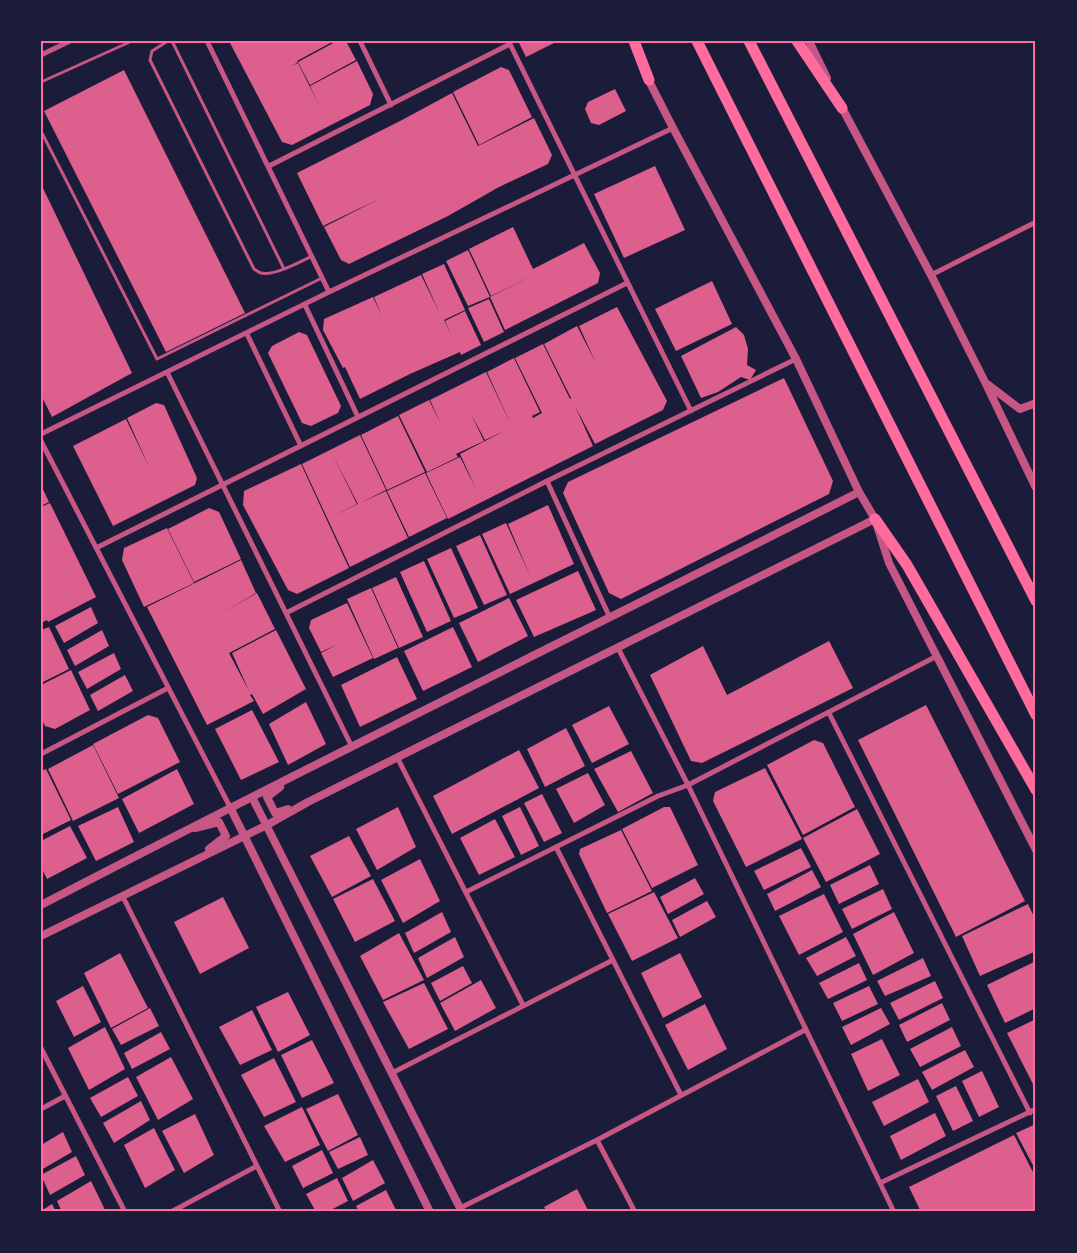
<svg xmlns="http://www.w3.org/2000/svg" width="1077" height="1253" viewBox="0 0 1077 1253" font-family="Raleway,sans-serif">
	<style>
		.building { fill: #dd5f8e }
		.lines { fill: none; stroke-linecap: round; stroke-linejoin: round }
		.service { stroke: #c65784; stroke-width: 3 }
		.minor { stroke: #c65784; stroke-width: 5 }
		.tertiary { stroke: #c65784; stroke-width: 8 }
		.motorway { stroke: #ff6b9d; stroke-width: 11 }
		.neatline { fill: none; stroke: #ff6b9d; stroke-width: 2 }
	</style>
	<rect width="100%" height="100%" fill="#1b1b3a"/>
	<path class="building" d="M229,41h105l-37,20 1,1 -6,4 6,-3 22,44 -10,-21 47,-25 16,33 -3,11 -78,40 -10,-3z
		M337,41h9l10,19 -46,25 -12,-23z
		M518,41h40l-32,16z
		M501,67l8,3 23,47 -53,28 -26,-53z
		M124,70l121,243 -79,39 -122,-241z
		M615,89l11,22 -27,14 -8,-2 -6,-14 3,-7z
		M452,93l26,53 56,-28 18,37 -4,9 -49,23 -51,29 -99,48 -8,-4 -17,-33 57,-29 -58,28 -26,-53 105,-53z
		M655,166l30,64 -61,28 -30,-64z
		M41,184l91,189 -80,44 -11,-22z
		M513,227l20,42 51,-26 16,30 -2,10 -93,47 -15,-33 46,-23 -45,22 -22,-47z
		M468,250l22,47 -22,9 -22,-45z
		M444,264l21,46 -21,10 8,16 -7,-15 20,-10 16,34 -20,10 -1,-3 -50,22 -50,25 -15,-32 -2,1 -20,-38 1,-11 49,-22 9,19 -8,-19 47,-22 19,39 -18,-40z
		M712,281l20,43 -56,27 -21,-42z
		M489,299l15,33 -20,10 -16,-34z
		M617,307l50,94 -4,9 -68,34 -20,-38 18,40 -145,73 -22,-46 34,-16 16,32 -16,-35 44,-23 -19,9 -14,-26 13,27 -28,13 2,3 -31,15 -28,-57 30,-15 12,24 -11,-24 56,-28 26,55 -25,-55 27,-14 26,54 -8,4 1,2 9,-5 -27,-55 28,-14 27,55 1,-1 -27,-54 33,-18 19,37 -17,-37z
		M736,327l8,8 4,14 -1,16 9,5 -6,10 -9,-3 -23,15 -17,6 -20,-42z
		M299,332l8,3 34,71 -3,7 -27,13 -9,-3 -34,-70 4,-7z
		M784,378l49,103 -4,13 -208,105 -12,-6 -46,-100 5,-11z
		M156,403l8,2 33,73 -2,7 -82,41 -40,-80 53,-27 24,50 -23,-51z
		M398,416l27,56 -38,18 -26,-55z
		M360,435l26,55 -28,14 -26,-50 25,50 -25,12 54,-25 22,47 -58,29 -48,-103z
		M301,464l48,104 -52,26 -9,-4 -45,-85 1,-14z
		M425,473l22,45 -38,19 -22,-46z
		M41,485l8,17 -8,4z
		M50,503l46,94 -48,25 -1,-2 -6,3v-116z
		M548,505l26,59 -64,30 -28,-60 24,-11 25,55 -23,-54z
		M209,508l10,4 22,47 -47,23 -26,-53z
		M167,528l27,55 -50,24 -22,-47 2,-12z
		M480,535l27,60 -23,10 -28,-59z
		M451,548l27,60 -24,10 -27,-59z
		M241,560l15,33 -34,20 35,-20 18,36 -46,24 20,38 -17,-38 44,-23 30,59 -43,25 -11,-20 -2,1 4,6 -47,24 -60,-118z
		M424,561l27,60 -24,11 -27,-60z
		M578,571l18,39 -62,27 -18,-37z
		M396,577l27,60 -24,11 -27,-60z
		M371,588l27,60 -24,11 -27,-60z
		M509,598l19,38 -50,26 -19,-39z
		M347,603l26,55 -40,19 -12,-24 15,-8 -15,7 -12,-24 2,-8z
		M91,607l7,16 -34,20 -9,-17z
		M49,627l20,42 -28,14v-53z
		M453,627l19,40 -49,24 -19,-40z
		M102,630l7,16 -34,20 -8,-16z
		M829,641l24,47 -151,75 -11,-2 -41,-86 53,-29 24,49z
		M114,653l7,16 -34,20 -9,-17z
		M397,657l20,42 -57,28 -19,-42z
		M71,670l19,40 -35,19 -10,-3 -4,-7v-34z
		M125,675l8,16 -35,20 -8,-16z
		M306,702l20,42 -38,21 -19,-41z
		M926,705l99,196 -69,36 -98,-197z
		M609,706l20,38 -37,19 -20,-38z
		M252,710l27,52 -38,18 -26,-51z
		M148,715l10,3 22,44 -62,32 -25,-50z
		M566,728l19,38 -40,21 -18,-38z
		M814,740l9,3 32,64 -52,28 -36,-70z
		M93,745l26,53 -46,23 -25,-52z
		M519,750l20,38 -87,46 -19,-38z
		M631,751l22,42 -35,19 -24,-43z
		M765,768l37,71 -56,28 -33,-66 2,-9z
		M46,769l25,51 -30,15v-64z
		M177,769l17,35 -55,29 -17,-34z
		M588,773l17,32 -31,18 -18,-34z
		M542,794l20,39 -18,9 -20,-39z
		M118,807l16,35 -38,19 -18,-35z
		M398,807l18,40 -39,23 -21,-41z
		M520,807l19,39 -18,9 -19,-39z
		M664,807h6l28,58 -46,23 -30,-59z
		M857,809l23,45 -54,28 -23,-44z
		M495,819l20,38 -36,18 -19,-37z
		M70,826l17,32 -40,21 -6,-12v-26z
		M621,830l31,61 -45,22 -28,-59 1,-5z
		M349,836l22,40 -39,21 -22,-41z
		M801,848l10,19 -47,23 -10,-19z
		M420,859l20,42 -37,22 -22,-43z
		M870,865l9,19 -40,20 -9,-19z
		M812,870l9,17 -46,24 -8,-17z
		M695,878l9,16 -36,20 -8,-17z
		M373,879l22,42 -40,21 -22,-43z
		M883,889l9,20 -40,20 -10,-20z
		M654,892l24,46 -46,23 -24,-47z
		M824,894l19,38 -44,23 -20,-39z
		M223,897l26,51 -49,26 -26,-52z
		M707,901l9,16 -36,20 -8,-17z
		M1028,904l8,17v30l-56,25 -18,-40z
		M442,912l9,20 -37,21 -9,-20z
		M894,912l20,41 -41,22 -20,-41z
		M399,933l25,47 -41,20 -23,-44z
		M455,937l9,20 -37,21 -9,-20z
		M846,937l10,19 -39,20 -11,-18z
		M120,953l28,55 -37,20 -27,-55z
		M680,953l22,44 -39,21 -22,-45z
		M923,958l8,18 -46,20 -8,-15z
		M1036,961v47l-31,15 -18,-38z
		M859,963l8,17 -39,19 -9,-16z
		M463,966l9,17 -32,18 -9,-18z
		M481,980l15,28 -41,23 -15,-28z
		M935,981l8,17 -44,22 -9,-17z
		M424,983l24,46 -39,20 -26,-47z
		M83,986l18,36 -27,15 -18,-36z
		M869,986l9,18 -36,17 -9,-18z
		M288,992l22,43 -32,17 -22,-45z
		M942,1003l8,17 -43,22 -8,-17z
		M705,1004l22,45 -39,21 -23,-45z
		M150,1008l9,18 -38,19 -9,-16z
		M881,1008l9,16 -39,21 -9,-18z
		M252,1010l20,40 -32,15 -21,-38z
		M1036,1019v71l-29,-57z
		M105,1027l20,42 -36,21 -21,-42z
		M952,1027l9,19 -41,21 -10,-18z
		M161,1032l9,17 -38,20 -8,-16z
		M882,1039l18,36 -32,16 -17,-37z
		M312,1040l22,43 -32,15 -21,-43z
		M965,1050l9,17 -42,23 -10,-18z
		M171,1057l22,42 -35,21 -22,-43z
		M274,1058l22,44 -32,15 -23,-42z
		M982,1071l17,36 -20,10 -17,-36z
		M128,1077l10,19 -37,21 -11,-19z
		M918,1079l11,23 -45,24 -12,-24z
		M956,1086l17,35 -20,10 -17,-35z
		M338,1094l20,41 -30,16 -22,-42z
		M141,1101l9,19 -36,23 -11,-20z
		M302,1107l18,38 -35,17 -21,-36z
		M935,1113l11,23 -45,24 -11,-24z
		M195,1114l19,41 -30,18 -22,-42z
		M1036,1124v47l-20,-38z
		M154,1128l21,42 -30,18 -21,-43z
		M63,1132l9,20 -31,18v-25z
		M1014,1135l22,43v34h-115l-12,-25z
		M360,1137l8,18 -30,14 -9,-17z
		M322,1150l11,23 -30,15 -11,-22z
		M76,1156l9,19 -35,20 -9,-20z
		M373,1160l12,23 -32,18 -11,-23z
		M337,1178l11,23 -21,11h-11l-10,-18z
		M91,1181l15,31h-44l-5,-11z
		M577,1189l12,23h-42l-3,-5z
		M386,1190l11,22h-38l-3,-6z
		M52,1204l4,8h-15v-1z"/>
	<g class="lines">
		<path class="service" d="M168,41l-16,10 -2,9 104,209c2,1 4,3 7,4 13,3 39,-11 51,-17
			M172,41l112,228
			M41,82l91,-41
			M41,131l116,228 165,-81"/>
		<path class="minor" d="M207,41l122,251
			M360,41l31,64
			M41,55l29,-14
			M269,166l241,-122 181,367
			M931,275l105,-53
			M305,305l53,112
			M247,334l54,112
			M167,372l185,375
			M41,434l288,-142 344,-164
			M41,441l189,366
			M547,481l63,137
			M96,548l531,-265
			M286,613l261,-132 249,-122
			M618,648l70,137 206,427
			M829,713l201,400
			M41,754l127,-66
			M397,757l126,248
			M556,847l125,248
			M466,892l192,-96 30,-11 249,-129
			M122,895l158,317
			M41,1048l84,164
			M392,1073l221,-113
			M41,1109l24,-13
			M597,1140l38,72
			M880,1183l156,-74
			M460,1208l137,-68 208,-110
			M171,1212l86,-46"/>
		<path class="tertiary" d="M809,41l18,37
			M647,77l26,51 123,231 63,133 16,27 14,44 147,287
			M840,104l91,171 54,107 51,106
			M987,384l33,25 16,-6
			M280,787l-13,10 8,16 13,-4
			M252,797l210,415
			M230,807l200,405
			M195,828l24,-6 7,14 -17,13
			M41,905c271,-141 546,-275 818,-413
			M41,936l226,-111 41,-23 567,-283"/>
		<path class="motorway" d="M634,41l15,39
			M697,41l339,674
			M749,41l287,560
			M797,41l45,67
			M875,519l32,46 129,225"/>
	</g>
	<rect width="1077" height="1253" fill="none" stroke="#1b1b3a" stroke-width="85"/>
	<rect x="42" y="42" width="992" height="1168" class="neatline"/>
</svg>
